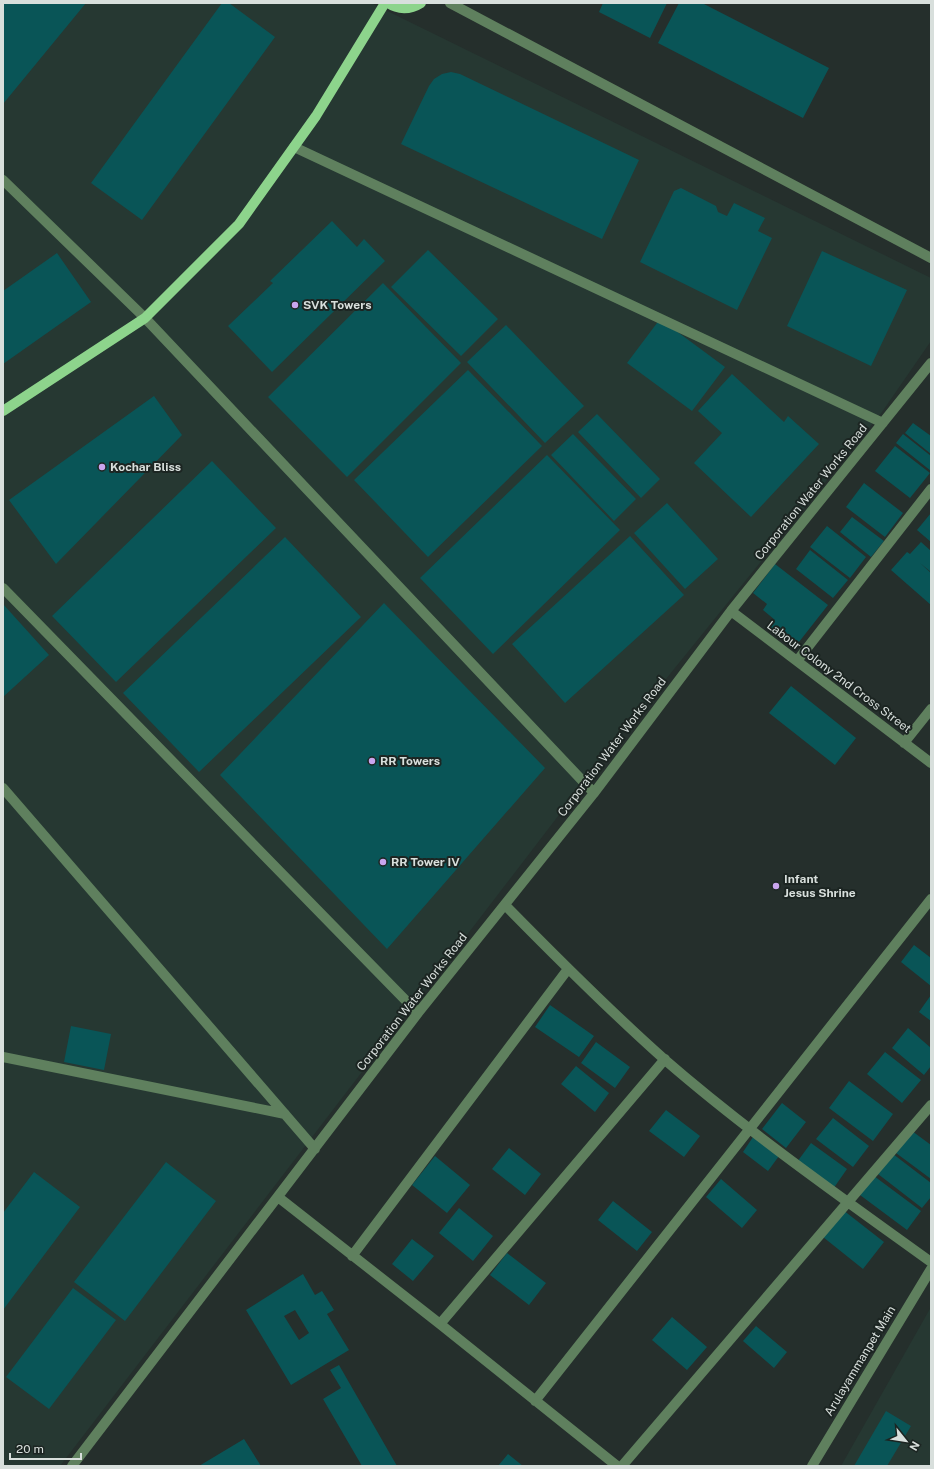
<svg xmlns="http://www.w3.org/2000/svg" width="934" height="1469" viewBox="0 0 934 1469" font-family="'Public Sans',sans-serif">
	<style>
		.built { fill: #263832 }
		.building { fill: #095557; fill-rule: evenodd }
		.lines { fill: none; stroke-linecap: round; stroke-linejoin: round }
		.minor { stroke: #5f805e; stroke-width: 10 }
		.major { stroke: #8dd48c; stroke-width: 10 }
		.poi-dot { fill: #c9a5ee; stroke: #1c2522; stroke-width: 1.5 }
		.labels { text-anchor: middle; stroke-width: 4; stroke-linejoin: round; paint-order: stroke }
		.poi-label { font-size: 12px; font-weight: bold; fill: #d8dfdc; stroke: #1c2522; text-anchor: start }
		.street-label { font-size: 12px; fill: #d8dfdc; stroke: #1c2522 }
	</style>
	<rect width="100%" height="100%" fill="#252f2c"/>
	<path class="built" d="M3,3h368l560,275v63l-49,71 -271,335 -551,719h-57z
		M931,1307v159h-90z"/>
	<path class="building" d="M3,3h83l-83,101z
		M222,3h7l46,34 -133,183 -51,-37z
		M603,3h64l-17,35 -51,-26z
		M679,3h23l127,65 -26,50 -145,-75z
		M451,72l9,2 179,86 -37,79 -201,-95 28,-58 5,-7 8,-5z
		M681,188l35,18 2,6 9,4 7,-13 31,15 -7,13 14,7 -35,72 -97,-48 34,-71z
		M332,221l25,26 7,-8 21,22 -113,111 -44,-46 45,-43 -3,-2z
		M428,250l70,69 -37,37 -70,-69z
		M822,251l85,39 -36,76 -84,-40z
		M57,253l34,49 -88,62v-73z
		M383,283l78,80 -114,114 -79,-80z
		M660,319l65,48 -33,44 -65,-48z
		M506,325l78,81 -39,37 -78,-81z
		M468,370l74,76 -114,111 -74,-77z
		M732,374l52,48 4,-6 31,28 -68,73 -57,-54 28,-30 -24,-22z
		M154,396l28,39 -126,129 -47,-64z
		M597,414l63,65 -19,19 -63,-66z
		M913,423l18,13v18l-26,-21z
		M573,434l63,65 -22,22 -63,-66z
		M903,434l28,22v15l-35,-28z
		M895,446l35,27 -20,25 -35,-27z
		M547,455l73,75 -127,124 -73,-76z
		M212,461l64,67 -160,154 -64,-66z
		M864,483l39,30 -18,24 -39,-30z
		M667,503l51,56 -33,30 -51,-56z
		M931,513v29l-14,-12z
		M852,517l32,24 -13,16 -31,-25z
		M827,526l39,31 -16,21 -40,-31z
		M630,536l54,59 -119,108 -53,-59z
		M285,537l76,80 -162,155 -76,-79z
		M921,542l10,9v21l-11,-9 11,10v32l-40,-35 16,-18 3,2z
		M810,550l38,30 -15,18 -37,-29z
		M775,564l53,41 -33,42 -25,-20 5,-7 -12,-10 4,-6 -14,-11z
		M384,603l161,165 -158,181 -167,-174z
		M3,604l46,51 -46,42z
		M791,686l65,52 -21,27 -66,-52z
		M914,945l17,13v28l-30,-24z
		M931,995v26l-12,-9z
		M550,1005l44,31 -15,21 -44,-30z
		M71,1026l40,8 -7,36 -40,-8z
		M908,1028l23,20v18l-7,9 -32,-27z
		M596,1042l34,25 -15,21 -34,-25z
		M885,1052l36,28 -19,23 -35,-29z
		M576,1066l33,27 -14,19 -34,-28z
		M849,1081l44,33 -20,27 -44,-33z
		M782,1103l24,19 -20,26 -24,-19z
		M666,1110l34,26 -16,21 -35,-26z
		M833,1118l36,28 -16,21 -37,-28z
		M912,1131l19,14v34l-35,-26z
		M753,1137l26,19 -11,15 -25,-19z
		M811,1143l36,26 -14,20 -36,-27z
		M509,1148l32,26 -16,21 -33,-26z
		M893,1154l38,29v14l-9,11 -44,-34z
		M435,1156l35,29 -23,28 -35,-28z
		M166,1162l50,39 -91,120 -51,-39z
		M34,1172l46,35 -77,103v-97z
		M874,1176l47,35 -14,19 -47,-35z
		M721,1179l36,31 -15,18 -36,-31z
		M613,1201l39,31 -15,19 -39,-31z
		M459,1208l34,28 -20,25 -34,-28z
		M843,1210l41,32 -21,27 -40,-32z
		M412,1239l22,17 -21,25 -21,-17z
		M507,1253l39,30 -17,22 -39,-30z
		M303,1274l12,21 7,-4 12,19 -7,4 22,36 -58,35 -45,-75zM295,1310l14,23 -10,7 -15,-24z
		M73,1288l43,32 -67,89 -43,-32z
		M672,1317l35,30 -20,23 -35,-30z
		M756,1326l31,26 -13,16 -31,-27z
		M339,1365l58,101h-35l-39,-67 18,-11 -11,-18z
		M886,1411l25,15 -24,40h-33z
		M244,1439l17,27h-62z
		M508,1454l15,12h-25z"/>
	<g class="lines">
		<path class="minor" d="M450,3l481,255
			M294,147l589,276
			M3,180l142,138 449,475
			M3,588l415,425
			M731,611l200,152
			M797,661l134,-172
			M904,743l27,-34
			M3,788l312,361
			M505,905c52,53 104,105 159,154 84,73 177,138 267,203
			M3,1057l282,57
			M278,1197l162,127 177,142
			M352,1256l216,-287
			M440,1324l225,-265
			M535,1401l396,-502
			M72,1466l346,-453 176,-220 137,-182 200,-248
			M622,1466l309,-361
			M812,1466l119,-197"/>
		<path class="major" d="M388,3c10,7 22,7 33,0
			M3,411l142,-93 94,-94 77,-108 69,-113"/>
	</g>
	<g class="poi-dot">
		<circle cx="295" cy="305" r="4"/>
		<circle cx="102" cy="467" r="4"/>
		<circle cx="372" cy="761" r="4"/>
		<circle cx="383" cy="862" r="4"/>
		<circle cx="776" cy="886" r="4"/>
	</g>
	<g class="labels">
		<g class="poi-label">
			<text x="303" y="309">SVK Towers</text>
			<text x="110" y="471">Kochar Bliss</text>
			<text x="380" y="765">RR Towers</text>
			<text x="391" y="866">RR Tower IV</text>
			<text x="784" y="883">Infant<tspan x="784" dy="14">Jesus Shrine</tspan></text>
		</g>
		<g class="street-label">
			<text transform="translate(811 492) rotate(-51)" y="4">Corporation Water Works Road</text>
			<text transform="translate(839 677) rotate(37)" y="4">Labour Colony 2nd Cross Street</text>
			<text transform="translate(612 747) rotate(-53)" y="4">Corporation Water Works Road</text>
			<text transform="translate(412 1002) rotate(-52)" y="4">Corporation Water Works Road</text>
			<text transform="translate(860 1361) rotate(-59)" y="4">Arulayammanpet Main</text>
		</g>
	</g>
	<rect width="934" height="1469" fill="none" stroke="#d8dfdc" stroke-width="8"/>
	<g transform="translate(906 1441) rotate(120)" stroke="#1c2522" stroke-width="3" paint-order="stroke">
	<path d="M0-3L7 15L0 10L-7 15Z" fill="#d8dfdc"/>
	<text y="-6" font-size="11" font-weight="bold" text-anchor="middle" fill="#d8dfdc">N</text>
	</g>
	<path d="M10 1453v6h71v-6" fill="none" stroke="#d8dfdc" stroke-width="2"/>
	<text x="16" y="1453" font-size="12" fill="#d8dfdc" stroke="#1c2522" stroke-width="3" paint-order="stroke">20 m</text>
</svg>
